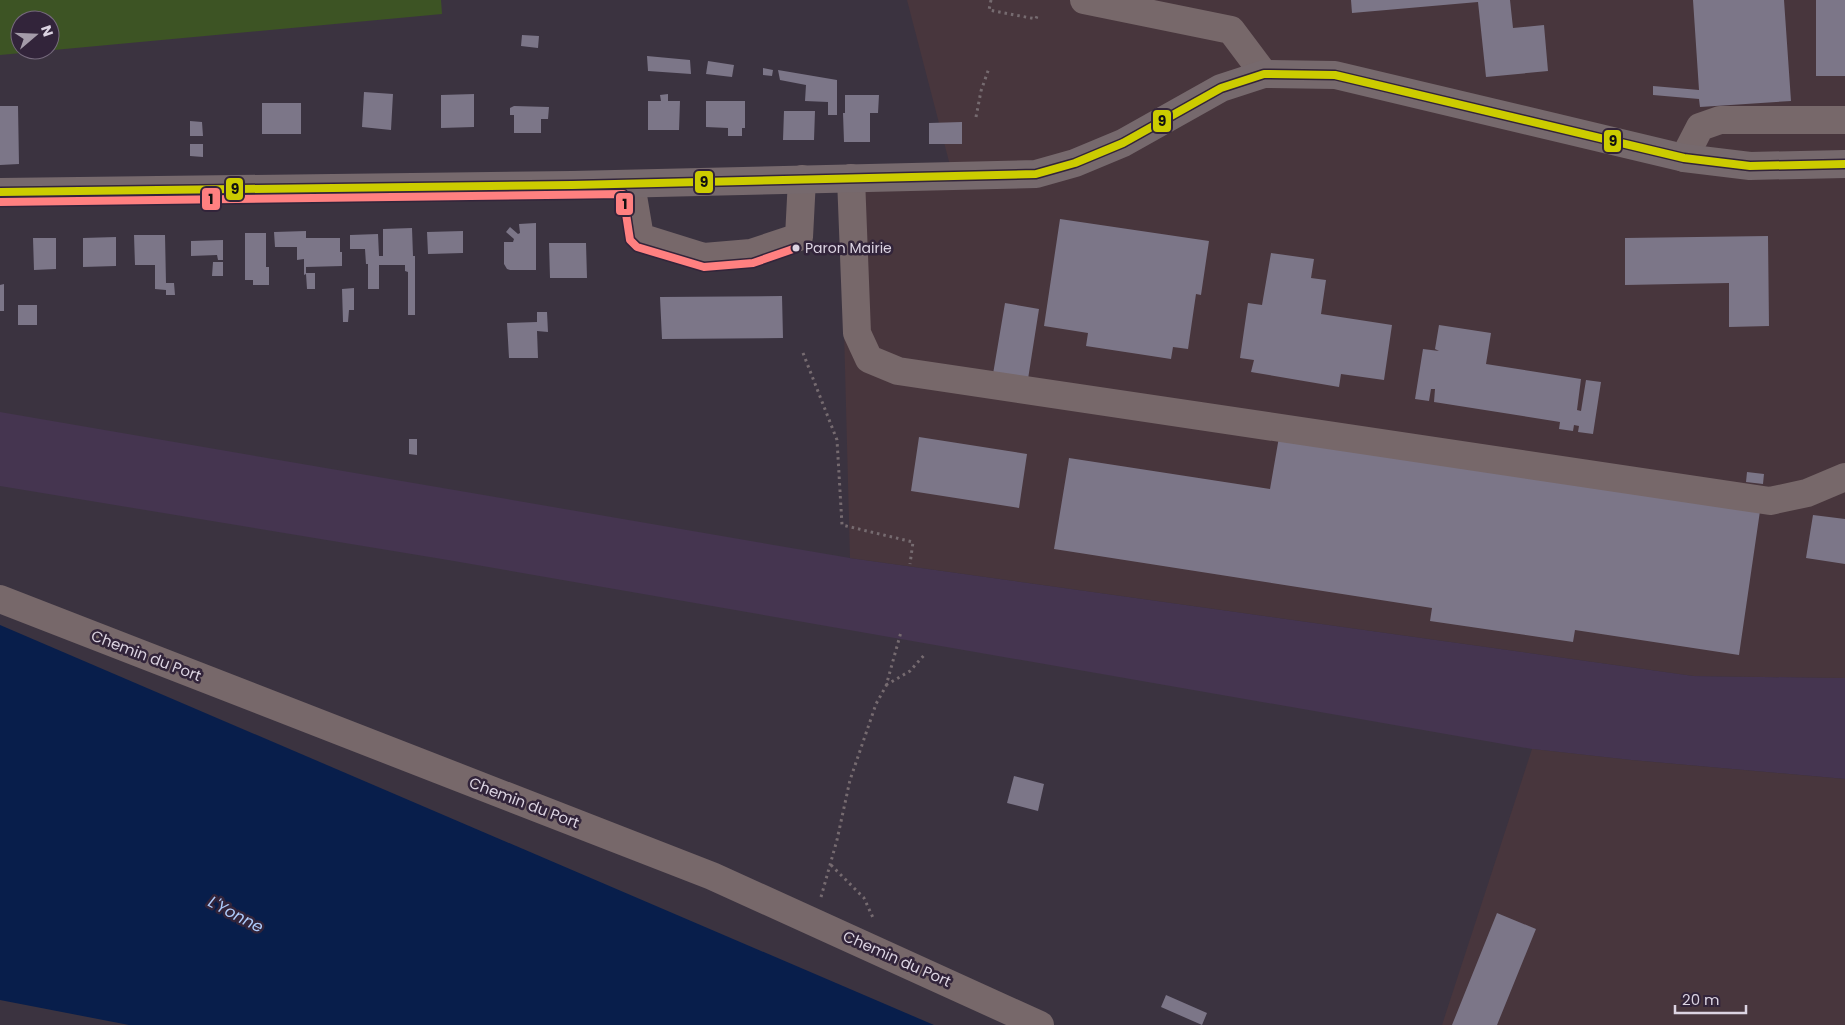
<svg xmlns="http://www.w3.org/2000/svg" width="1845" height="1025" viewBox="0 0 1845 1025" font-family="Poppins,sans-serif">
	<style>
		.built { fill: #453550 }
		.industrial { fill: #48363d }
		.green { fill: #3d5424; fill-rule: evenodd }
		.water { fill: #081e4b }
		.building { fill: #7c7688 }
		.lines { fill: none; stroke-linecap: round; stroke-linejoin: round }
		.path { stroke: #766b70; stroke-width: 3; stroke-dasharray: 2.5 4; stroke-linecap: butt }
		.minor { stroke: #77686a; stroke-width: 28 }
		.major { stroke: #76696d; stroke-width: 28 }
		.bus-1-casing { stroke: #32243a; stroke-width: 11 }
		.bus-2-casing { stroke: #32243a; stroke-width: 11 }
		.bus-1 { stroke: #cc0; stroke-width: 8 }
		.bus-2 { stroke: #ff8080; stroke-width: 8 }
		.bus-dot { fill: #dcd4e2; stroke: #32243a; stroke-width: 2 }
		.labels { text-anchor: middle; stroke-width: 5; stroke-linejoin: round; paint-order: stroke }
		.bus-label { font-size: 14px; fill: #dcd4e2; stroke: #32243a; text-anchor: start }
		.street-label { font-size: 15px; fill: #dcd4e2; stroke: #32243a }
		.water-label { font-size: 16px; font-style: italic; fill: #adcafa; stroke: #32243a }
		.line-badge { stroke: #32243a; stroke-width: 2 }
		.pale-badge-label { font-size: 14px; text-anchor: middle; font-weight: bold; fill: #111 }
	</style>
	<rect width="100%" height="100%" fill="#3b3340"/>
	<path class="built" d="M0,412l850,146 844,118 151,2v101l-214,-19 -99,-11 -1084,-189 -448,-74z"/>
	<path class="industrial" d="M907,0h938v678l-151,-2 -844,-118 -10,-379 113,-2z
		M1532,749l99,11 214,19v246h-403z"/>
	<path class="green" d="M0,0h441l1,14 -442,41zM20,20h30v30h-30z"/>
	<path class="water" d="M0,625l934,400h-805l-129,-25z"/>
	<path class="building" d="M1351,0h159l3,28 31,-3 4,46 -62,6 -8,-75 -126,11z
		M1693,0h91l7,101 -91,6 -1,-8 -46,-4v-9l46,4z
		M1816,0h29v76h-29z
		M522,35l17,1 -1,12 -17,-2z
		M647,56l43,4 1,14 -43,-3z
		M708,61l26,4 -2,12 -26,-3z
		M763,68l10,2 -1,6 -9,-1z
		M778,70l59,10v35h-9v-13l-23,-1 1,-16 -26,-5z
		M364,92l29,2 -2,36 -29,-3z
		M474,94v33l-33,1v-33z
		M668,94v7h12l-1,29h-31v-29h13l-1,-6z
		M845,95h34l-1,18h-8v29h-26l-1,-29h2z
		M706,101h39v27h-3v8h-14v-8l-22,-1z
		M262,103h39v31h-39z
		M0,106h18l1,58 -19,1z
		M514,106l35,1 -1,12h-7v14h-27v-18h-4v-7z
		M784,111h31l-1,29h-31z
		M190,121l12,1 1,14h-13z
		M962,122v22h-33v-21z
		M190,144h13v13l-13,-1z
		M1060,219l149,22 -8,54 -5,-1 -8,55 -15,-2 -2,12 -85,-13 2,-13 -44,-7z
		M536,223v47h-26l-3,-1 -3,-5v-22h9l1,-3 -8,-7 4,-5 8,7 2,-1 -1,-9z
		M412,228l1,28h2v59h-7v-43l-3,-1v-6h-26v24h-11v-25h-2l-1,-15h-15v-14l28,-1 1,22h4v-27z
		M306,231v7h34v14h2v14l-36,1v6h9v16h-8l-1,-15 -2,1v-16l-7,1v-13h-22l-1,-15z
		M463,231v22l-35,1 -1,-22z
		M245,233h21v34h3v18h-16v-5h-8z
		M134,235h31l1,48h8l1,12h-9v-5l-11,-1v-24h-20z
		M1768,236l1,90 -40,1v-44l-104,2v-47z
		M116,237v29l-33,1v-29z
		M33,238h23v31l-22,1z
		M223,240v20h-5l-1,-5 -26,1v-15z
		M549,243h37l1,35h-37z
		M1271,253l43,6 -3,19 15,2 -5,34 71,11 -8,55 -43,-6 -2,13 -88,-15 3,-12 -14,-2 8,-55 14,2z
		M213,262h10v14h-11z
		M4,284v27h-4v-26z
		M354,288v22h-5l-1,12h-5l-1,-33z
		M782,296l1,42 -121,1 -2,-42z
		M1005,303l34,6 -11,70 -35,-5z
		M18,305h19v20h-19z
		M537,312h10l1,20 -11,-1 1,27h-29l-2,-35 30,-1z
		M1439,325l52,8 -5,31 95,15 -4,31 4,1 5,-31 15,2 -8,52 -15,-2 1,-6 -5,-1 -1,6 -14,-2 1,-7 -126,-20 1,-13h-4l-2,12 -14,-2 8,-50 16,2 -4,-2z
		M919,437l108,17 -8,54 -108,-17z
		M1279,437l481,74 -21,144 -164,-25 -2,12 -143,-21 2,-13 -378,-59 15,-91 201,31z
		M409,439h8v16l-8,-1z
		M1747,472l17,2 -1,10 -17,-2z
		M1813,515l32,4v45l-39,-6z
		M1014,776l30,8 -6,27 -31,-8z
		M1497,913l39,16 -39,96h-45z
		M1166,995l41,18 -5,12 -41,-18z"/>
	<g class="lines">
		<path class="path" d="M991,0l-2,10 47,9 2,-6
			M976,117l5,-26 8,-23
			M803,353l34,87 5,85 71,17 -3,22
			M886,685l24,-14 16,-18
			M831,865l33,33 10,22
			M821,897l16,-57 13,-60 26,-76 10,-18 15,-54"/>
		<path class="minor" d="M1084,0l147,30 33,44
			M1684,158l16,-31 20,-7h125
			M851,178l6,155 12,26 29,12 872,130 37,-8 38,-16
			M631,184l9,53 64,20 47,-4 48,-16 3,-58
			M0,599l712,277 328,149"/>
		<path class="major" d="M0,192l572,-7 464,-11 39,-11 48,-20 98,-55 43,-14 71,1 349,83 66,8 95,-2"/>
		<g class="bus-1-casing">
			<path id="bus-1" d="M0,192l572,-7 464,-11 39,-11 48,-20 98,-55 43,-14 71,1 349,83 66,8 95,-2"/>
		</g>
		<g class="bus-2-casing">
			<path id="bus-2" d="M0,202l623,-8 7,46 7,7 67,20 49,-4 43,-15"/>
		</g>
		<use href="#bus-1" class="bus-1"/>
		<use href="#bus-2" class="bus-2"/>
	</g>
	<circle class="bus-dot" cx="796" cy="248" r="4.5"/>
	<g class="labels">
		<g class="bus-label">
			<text x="805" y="253">Paron Mairie</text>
		</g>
		<g class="street-label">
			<text transform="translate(146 656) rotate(21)" y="5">Chemin du Port</text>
			<text transform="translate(524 803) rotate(21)" y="5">Chemin du Port</text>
			<text transform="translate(897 959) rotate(24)" y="5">Chemin du Port</text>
		</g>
		<g class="water-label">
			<text transform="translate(236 914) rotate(28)" y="6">L'Yonne</text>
		</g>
	</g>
	<g class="line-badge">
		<rect x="1152" y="109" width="20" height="24" rx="5" fill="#cc0"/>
		<rect x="1603" y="129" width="19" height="24" rx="5" fill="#cc0"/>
		<rect x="694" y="170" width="20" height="24" rx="5" fill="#cc0"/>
		<rect x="225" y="177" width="19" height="24" rx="5" fill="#cc0"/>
		<rect x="201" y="187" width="20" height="24" rx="5" fill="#ff8080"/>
		<rect x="615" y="192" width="19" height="24" rx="5" fill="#ff8080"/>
	</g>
	<g class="pale-badge-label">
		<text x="1162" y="126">9</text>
		<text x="1613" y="146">9</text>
		<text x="704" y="187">9</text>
		<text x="235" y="194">9</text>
		<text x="211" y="204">1</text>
		<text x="625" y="209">1</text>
	</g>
	<g transform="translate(35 35) rotate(71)"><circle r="24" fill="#32243a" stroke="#766a7d"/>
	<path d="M0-4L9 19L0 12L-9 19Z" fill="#a49ca9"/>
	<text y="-8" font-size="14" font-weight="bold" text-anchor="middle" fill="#dcd4e2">N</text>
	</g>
	<path d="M1675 1005v8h71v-8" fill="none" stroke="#dcd4e2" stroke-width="2.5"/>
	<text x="1682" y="1005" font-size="15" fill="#dcd4e2" stroke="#32243a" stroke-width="4" paint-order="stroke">20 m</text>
</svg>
